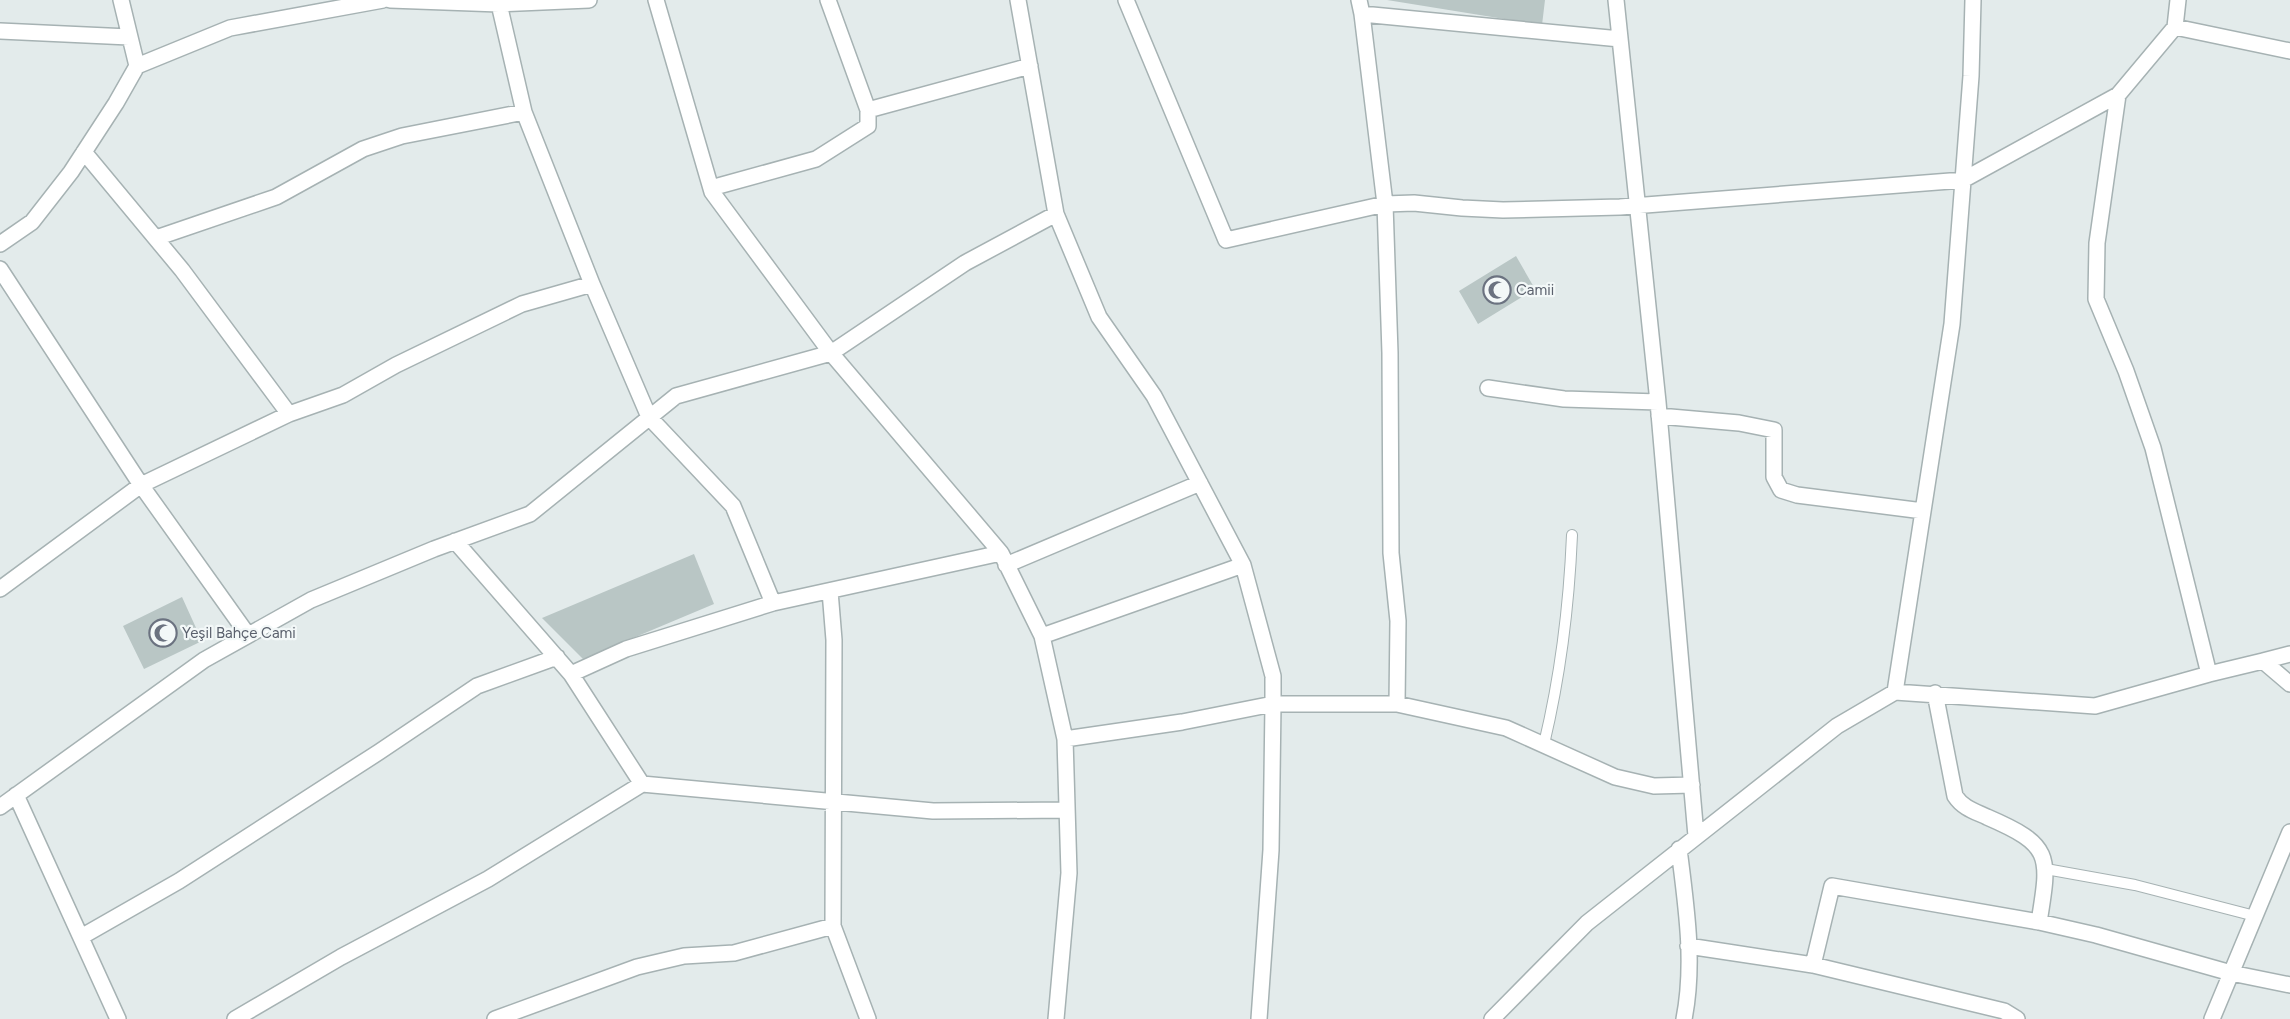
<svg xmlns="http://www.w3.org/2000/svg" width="2290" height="1019" viewBox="0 0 2290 1019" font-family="Figtree,sans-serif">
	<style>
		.building { fill: #b9c6c5 }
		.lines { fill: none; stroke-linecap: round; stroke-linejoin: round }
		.service-casing { stroke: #a6b2b3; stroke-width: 12 }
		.minor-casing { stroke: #a6b2b3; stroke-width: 18 }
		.service { stroke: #fff; stroke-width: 10 }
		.minor { stroke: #fff; stroke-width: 15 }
		.labels { text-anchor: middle; stroke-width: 4.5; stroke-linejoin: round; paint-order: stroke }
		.worship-label { font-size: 15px; fill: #5b616d; stroke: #f3f8f8; text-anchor: start }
	</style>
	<rect width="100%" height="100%" fill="#e3ebeb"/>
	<path class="building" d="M1387,0h158l-3,25z
		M1516,256l19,33 -57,35 -19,-33z
		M694,554l20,50 -131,55 -41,-41z
		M182,597l20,44 -58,28 -21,-43z"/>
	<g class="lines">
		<g class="service-casing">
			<path id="service" d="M1544,744c17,-71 25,-137 28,-209
				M2046,869l89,16 120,31"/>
		</g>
		<g class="minor-casing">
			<path id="minor" d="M121,0l16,66
				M390,0l109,4 90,-4
				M656,0l56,192 119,161 134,-90 91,-49 -38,-214
				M828,0l40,110 162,-44
				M1126,0l100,240 159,-36 -23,-190
				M1359,0l3,14 258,25
				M1616,0l42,402 38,434
				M499,4l25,108
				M2175,27l115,24
				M0,31l129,6
				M711,188l105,-29 52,-33v-16
				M1056,214l43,103 55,79 89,169 30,111v28h124l1,-83 -7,-68 -1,-200 -5,-149 29,-1 48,5 41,2 117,-3 343,-27 155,-85 57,-68 3,-27
				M156,238l120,-41 87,-48 39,-13 122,-24 68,172 -70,20 -126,61 -53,30 -54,19
				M0,244l32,-22 39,-50 45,-69 21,-37 93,-38 153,-28
				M0,269l141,216 148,-71 -107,-144 -98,-118
				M1488,388l76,11 94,3
				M1659,416l80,7 35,7v47l7,13 16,5 126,16
				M455,541l116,133 55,-25 147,-46
				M1001,553l41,83 23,103 4,134 -13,146
				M1006,565l194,-82
				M0,589l141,-104 107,150
				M830,591l4,49 -1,286 35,93
				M1042,636l201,-71
				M2263,661l27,-7
				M2209,674l54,-13 27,23
				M1895,692l57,-368 19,-248 2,-76
				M1935,693l20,103c8,12 19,15 32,21 65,28 63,38 52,105
				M1397,704l109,24 109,49 39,9 38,-1
				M1065,739l117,-17 91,-18 -2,146 -12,169
				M642,784l291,27 134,-1
				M16,795l102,224
				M0,807l204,-147 107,-60 123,-51 96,-35 146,-118 155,-43 170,200 -228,50 -40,-97 -84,-89 -57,-133
				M1679,849c7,56 16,114 5,170
				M81,937l98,-56 200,-129 98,-66 80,-29
				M1688,946l125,19 191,46 13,8
				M1813,965l19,-79 207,36 57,13 135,38 59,12
				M235,1019l106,-62 147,-78 154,-95 -71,-110
				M495,1019l142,-52 47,-11 50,-3 99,-27
				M1492,1019l95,-96 250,-197 58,-34 200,14 114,-32 -56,-226 -27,-77 -30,-72 1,-56 21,-148
				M2212,1019l78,-187"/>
		</g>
		<use href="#service" class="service"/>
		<use href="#minor" class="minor"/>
	</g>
	<defs>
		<g id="mosque-ring" transform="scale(1.4375)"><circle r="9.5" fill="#f3f8f8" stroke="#6b7280" stroke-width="1.5"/><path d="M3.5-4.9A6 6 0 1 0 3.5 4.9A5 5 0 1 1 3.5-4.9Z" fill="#6b7280"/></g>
	</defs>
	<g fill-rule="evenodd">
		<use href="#mosque-ring" x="1497" y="290"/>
		<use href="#mosque-ring" x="163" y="633"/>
	</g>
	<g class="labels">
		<g class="worship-label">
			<text x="1516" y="295">Camii</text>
			<text x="182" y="638">Yeşil Bahçe Cami</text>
		</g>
	</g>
</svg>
